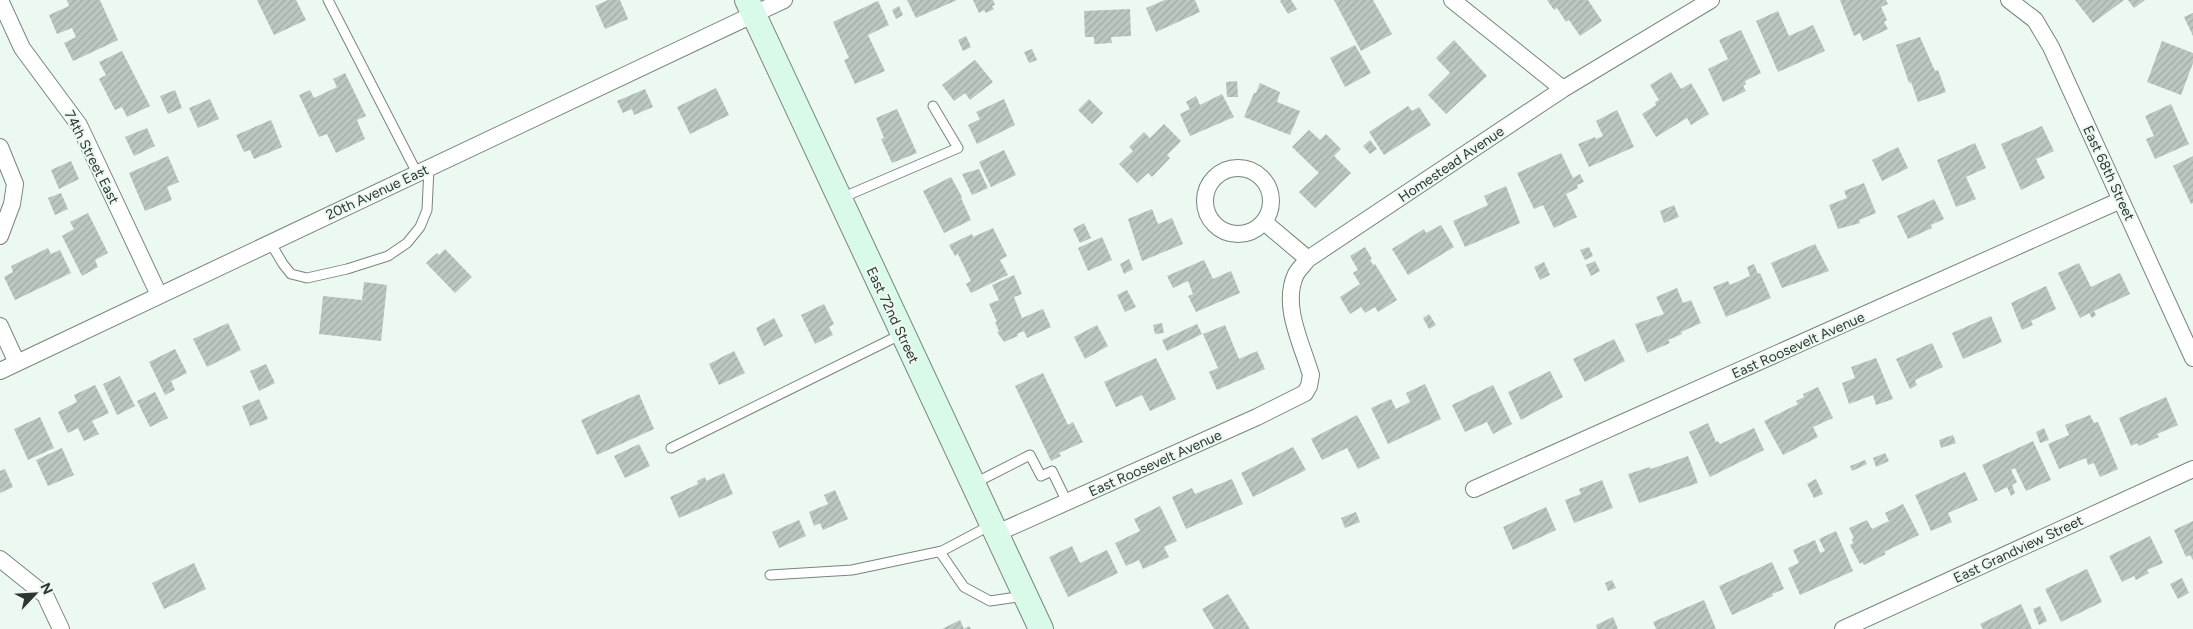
<svg xmlns="http://www.w3.org/2000/svg" width="2193" height="629" viewBox="0 0 2193 629" font-family="Figtree,sans-serif">
	<style>
		.building { fill: url(#building-hatch) }
		.lines { fill: none; stroke-linecap: round; stroke-linejoin: round }
		.lane-casing { stroke: #78857d; stroke-width: 11 }
		.street-casing { stroke: #78857d; stroke-width: 18 }
		.secondary-casing { stroke: #78857d; stroke-width: 26 }
		.lane { stroke: #fff; stroke-width: 9 }
		.street { stroke: #fff; stroke-width: 16 }
		.secondary { stroke: #d9fae9; stroke-width: 24 }
		.labels { text-anchor: middle; stroke-width: 4; stroke-linejoin: round; paint-order: stroke }
		.street-label { font-size: 14px; fill: #2f3531; stroke: #ebf9f0 }
	</style>
	<defs>
		<pattern id="building-hatch" width="6" height="6" patternUnits="userSpaceOnUse" patternTransform="scale(1.25)"><rect width="6" height="6" fill="#bac8bf"/><path d="M-1 1l2-2M0 6l6-6M5 7l2-2" fill="none" stroke="#a0aca5"/></pattern>
	</defs>
	<rect width="100%" height="100%" fill="#ebf9f0"/>
	<path class="building" d="M67,0h33l18,40 -45,21 -9,-18 12,-6 -4,-9 -15,6 -8,-19 20,-9z
		M257,0h39l10,20 -32,15z
		M608,0h12l8,19 -23,10 -10,-23z
		M907,0h50l-41,18z
		M973,0h20l2,5 -3,1 2,3 -8,4 -2,-3 -5,3z
		M1165,0h30l5,12 -44,20 -10,-24z
		M1282,0h9l6,9 -9,5 -8,-13z
		M1334,0h39l19,34 -31,17z
		M1547,0h41l14,21 -22,15 -11,-16 -3,2 -9,-14 -3,2z
		M1840,0h46l2,4 -7,3 6,13 -3,2 4,7 -25,12 -3,-8 -6,3z
		M2075,0h49l-31,23z
		M2128,0h17l-11,8z
		M878,1l11,24 -21,10 17,36 -30,13 -11,-24 5,-2 -16,-36z
		M899,6l4,9 -7,4 -4,-9z
		M1130,9l1,27 -20,1 1,6 -18,1v-7h-9l-1,-26z
		M1778,11l11,25 24,-11 12,26 -47,21 -22,-51z
		M2193,13v23l-9,-19z
		M1741,30l20,43 -16,8 1,3 -3,2 3,5 -23,11 -15,-33 20,-10 -9,-19z
		M966,36l5,11 -8,4 -5,-11z
		M1920,37l15,34 3,-1 8,22 -28,10 -7,-20 -2,1 -13,-38z
		M1454,40l33,36 -41,38 -18,-19 22,-22 -14,-15z
		M2162,41l31,12v10l-12,32 -34,-13z
		M1355,45l16,28 -26,14 -15,-29z
		M1032,49l5,11 -8,3 -5,-11z
		M122,51l28,55 -23,11 -5,-10 -7,3 -16,-31 7,-4 -7,-13z
		M975,60l18,22 -23,18 -5,-7 -11,8 -12,-16z
		M1671,72l10,17 10,-6 18,31 -18,11 -4,-7 -31,19 -14,-23 14,-9 -1,-3 4,-2 -9,-15z
		M345,73l21,43 -9,4 8,19 -29,14 -9,-19 -8,3 -20,-42 11,-5 4,8 23,-11 -4,-8z
		M1237,81l1,16h-11l-1,-15z
		M1260,83l20,9 -3,10 23,9 -10,24 -46,-18 10,-24h2z
		M716,88l13,27 -39,19 -13,-27z
		M645,89l8,18 -19,8 -2,-6 -9,4 -6,-12z
		M175,90l7,18 -14,6 -8,-18z
		M1222,94l12,23 -44,19 -10,-22 10,-5 -4,-7 10,-6 4,9z
		M210,99l9,20 -21,9 -9,-20z
		M1004,99l11,26 -38,19 -9,-19 12,-6 -4,-7z
		M1089,99l14,14 -11,11 -14,-14z
		M2171,104l18,40 -34,15 -9,-20 8,-3 -9,-20z
		M1408,106l4,5 7,-4 12,18 -47,30 -15,-23z
		M897,109l20,44 -25,10 -11,-24 3,-1 -8,-20z
		M1617,110l17,37 -45,20 -11,-23 17,-7 1,2 7,-3 -7,-15z
		M271,120l11,27 -28,12 -4,-9 -6,2 -8,-17z
		M1164,124l17,17 -14,14 3,3 -18,19 -4,-4 -11,10 -18,-19 14,-13 -4,-4 15,-15 6,6z
		M2042,126l12,25 -18,8 9,19 -24,12 -20,-46z
		M147,128l8,18 -21,10 -9,-19z
		M1309,130l11,10 6,-6 15,15 -7,7 17,17 -36,35 -16,-16 20,-19 -27,-26z
		M1370,140l7,9 -7,5 -7,-8z
		M1975,143l11,25 -20,9 10,22 -20,8 -19,-47z
		M1898,147l10,21 -26,13 -10,-21z
		M1004,150l12,25 -25,12 -12,-25z
		M1561,153l12,25 7,-4 4,8 -7,3 1,3 -12,6 11,23 -23,11 -11,-23 -9,4 -17,-36z
		M168,156l11,26 -12,5 5,13 -27,11 -16,-38z
		M2193,156v47l-2,1 -18,-38z
		M71,161l8,18 -20,10 -8,-19z
		M979,169l9,19 -16,7 -10,-21z
		M951,177l11,20 -1,1 10,22 -27,13 -21,-42z
		M1864,183l12,30 -17,7 1,3 -22,6 -9,-24 18,-7 -3,-7z
		M1506,186l14,37 -55,24 -12,-26 35,-16 -4,-9z
		M61,193l7,16 -13,6 -7,-17z
		M1934,199l10,20 -13,6 1,3 -24,11 -11,-23z
		M1674,205l5,12 -15,6 -4,-12z
		M1152,209l6,15 14,-6 11,26 -41,17 -14,-42z
		M88,213l20,40 -13,7 3,7 -16,9 -20,-40 12,-7 -4,-7z
		M1084,223l7,15 -11,5 -7,-14z
		M1441,225l13,22 -46,28 -16,-26 32,-20 2,4z
		M993,228l14,28 -7,4 8,15 -37,18 -5,-9 5,-3 -13,-27 -3,2 -6,-11 23,-11 1,3z
		M1102,237l10,23 -24,11 -10,-23z
		M1815,244l14,27 -47,17 -11,-25z
		M1365,247l7,12 -2,1 3,5 2,-1 22,36 -19,12 -3,-5 -10,6 -4,-6 -11,7 -10,-17 20,-13 -7,-11 5,-3 -8,-14z
		M1589,247l4,9 -8,4 -5,-10z
		M48,248l3,6 9,-4 11,23 -56,27 -11,-23 9,-5 -2,-6z
		M445,249l27,28 -17,16 -29,-30 11,-10 2,2z
		M1129,259l4,10 -9,5 -4,-10z
		M1204,260l9,19 18,-8 9,22 -44,19 -8,-16 5,-2 -5,-13 -15,7 -6,-12z
		M1595,261l5,10 -9,5 -5,-11z
		M1544,262l6,13 -10,5 -6,-13z
		M2079,263l12,24 29,-14 10,21 -36,17 2,4 -4,3 -3,-5 -9,5 -22,-45z
		M1754,264l4,10 2,-1 11,25 -45,19 -13,-30 15,-6 2,4 20,-9 -3,-9z
		M1014,275l8,19 -8,3 8,21 21,-9 8,18 -24,11 -3,-7 -7,3 1,2 -14,6 -7,-10 2,-1 -4,-9h2l-8,-18 10,-4 -7,-15z
		M364,282l23,3 -6,56 -62,-7 4,-38 39,4z
		M2046,286l10,23 -25,12 2,4 -11,5 -11,-27z
		M1677,288l6,15 8,-3 10,23 -20,9 1,2 -14,6 2,3 -23,10 -12,-29 29,-10 -8,-17z
		M1127,290l9,17 -11,5 -8,-17z
		M824,304l10,20 -5,3 4,8 -18,9 -14,-29z
		M1429,314l7,11 -7,4 -6,-11z
		M1991,316l11,26 -39,17 -11,-26z
		M774,318l9,18 -19,10 -8,-18z
		M228,323l13,27 -34,17 -14,-28z
		M1162,323l2,10 -9,1 -2,-9z
		M1197,324l5,10 -35,17 -5,-11z
		M1097,325l11,21 -23,13 -11,-22z
		M1225,325l14,34 18,-8 8,18 -48,21 -8,-18 9,-4 -15,-34z
		M1614,339l11,22 -40,21 -12,-23z
		M1932,343l11,24 -28,13 2,5 -7,4 -14,-30z
		M175,349l12,24 -16,8 4,9 -10,5 -16,-33z
		M734,351l11,22 -26,12 -10,-21z
		M1156,358l20,41 -26,12 -8,-16 -26,12 -12,-25z
		M1876,358l17,41 -17,6 -3,-10 -24,9 -7,-21 13,-5 -4,-11z
		M266,364l9,19 -16,8 -9,-20z
		M1550,371l13,26 -42,23 -13,-28z
		M1043,373l25,52 5,-3 10,20 -24,11 2,3 -10,5 -36,-75z
		M120,376l15,30 -18,9 -14,-31z
		M1425,384l16,35 -53,25 -17,-36 20,-9 5,10 14,-7 -4,-9z
		M95,385l14,28 -17,8 7,13 -15,7 -6,-13 -10,5 -10,-21 19,-10 -3,-7z
		M1493,385l19,39 -19,10 -6,-12 -22,10 -13,-27z
		M1818,387l15,31 -20,9 5,10 -35,18 -19,-34 34,-17 -2,-3 8,-4 -1,-3z
		M155,392l13,26 -18,9 -13,-26z
		M639,394l15,35 -57,26 -16,-35z
		M2166,397l12,28 -21,9 2,3 -20,9 -2,-3 -6,3 -12,-28z
		M259,399l9,20 -18,7 -8,-20z
		M1357,415l23,43 -22,11 -11,-21 -25,12 -11,-21z
		M2090,415l4,8 4,-1 20,47 -18,8 -6,-14 -6,2 -2,-7 -27,11 -11,-25 21,-9 -4,-10z
		M40,417l14,31 -26,12 -14,-31z
		M1708,423l8,19 2,-1 2,3 34,-16 10,22 -54,27 -21,-45z
		M2044,428l5,12 -9,3 -4,-11z
		M1953,435l3,8 -15,5 -2,-8z
		M2033,441l18,39 -25,11 -11,-23 -4,2 6,12 -5,3 3,8 -4,3 -4,-9 -12,6 -13,-28z
		M639,444l11,22 -25,12 -11,-22z
		M1293,447l13,23 -53,27 -12,-24z
		M62,448l12,27 -26,11 -12,-26z
		M1885,453l4,8 -13,6 -3,-9z
		M1688,456l10,27 -59,20 -11,-29 22,-7 1,2z
		M1865,460l2,4 -15,7 -2,-5z
		M5,469l8,18 -13,6v-22z
		M1965,472l13,28 -30,13 4,9 -21,9 -16,-36z
		M724,473l9,21 -54,24 -9,-21 28,-13 -1,-3 8,-4 1,4z
		M1232,479l11,25 -57,25 -14,-32 20,-9 3,6z
		M1816,479l7,15 -9,4 -7,-14z
		M1602,480l11,28 -39,15 -9,-23 16,-6 -2,-5z
		M835,490l13,29 -25,11 -3,-7 -6,3 -5,-14 19,-8 -4,-9z
		M1903,504l16,31 -35,17 2,2 -22,11 -2,-3 -2,2 -10,-19 3,-2 -1,-4 2,-1 -5,-10 18,-8 5,9 17,-8 -4,-8z
		M1160,506l17,35 -13,6 5,10 -26,12 -4,-9 -13,6 -11,-23 25,-12 -6,-12z
		M1546,507l10,23 -43,20 -10,-23z
		M1356,512l4,10 -15,6 -4,-10z
		M799,520l7,16 -27,12 -7,-16z
		M2193,521v39l-3,-5 -4,2 -12,-27z
		M1836,531l17,40 -53,24 -12,-27 11,-5 -6,-13 22,-10 5,13 5,-2 -6,-12z
		M2150,536l13,27 -16,7 2,3 -13,7 -2,-4 -12,6 -13,-26z
		M1072,546l8,17 27,-13 11,23 -50,24 -19,-40z
		M1772,562l12,27 -12,5 1,2 -41,19 -13,-29z
		M194,563l12,26 -42,20 -12,-26z
		M2087,569l15,33 -41,20 -16,-33z
		M2182,578l7,15 -11,6 -8,-15z
		M1612,580l4,8 -8,3 -3,-8z
		M1228,594l22,35h-36l-12,-20z
		M1704,600l12,29h-60l-3,-7z
		M2021,604l11,25h-49l-3,-5z
		M2040,606l7,15 -8,4 -6,-16z
		M1613,617l5,12h-21l-1,-4z
		M960,620l4,9 5,-3 2,3h-29z"/>
	<g class="lines">
		<g class="lane-casing">
			<path id="lane" d="M328,0l89,173
				M839,199l119,-51 -25,-42
				M270,242l13,22 8,10 16,4 40,-9 41,-13 19,-13 13,-16 7,-17 2,-42
				M671,448l231,-114
				M975,483l55,-28 11,21 11,-5 15,31
				M940,552l24,35 26,14 34,-5
				M770,575l82,-5 90,-19 49,-26"/>
		</g>
		<g class="street-casing">
			<path id="street" d="M0,0l22,48 57,77 80,170
				M1452,0l111,89
				M2009,0l26,20 16,27 142,311
				M0,147l15,37 -3,20 -12,32
				M1205 201a33 33 0 1 1 66 0a33 33 0 1 1-66 0Z
				M1264,222l44,37
				M0,326l17,37
				M0,371l784,-371
				M1474,489l647,-289
				M995,534l262,-117 48,-24 4,-7 2,-11c-9,-31 -30,-70 -15,-101 3,-5 8,-10 12,-15l255,-170 148,-89
				M0,559l45,36 16,34
				M1843,629l350,-160"/>
		</g>
		<g class="secondary-casing">
			<path id="secondary" d="M747,0l294,629"/>
		</g>
		<use href="#lane" class="lane"/>
		<use href="#street" class="street"/>
		<use href="#secondary" class="secondary"/>
	</g>
	<g class="labels">
		<g class="street-label">
			<text transform="translate(92 157) rotate(63)" y="5">74th Street East</text>
			<text transform="translate(1451 164) rotate(-34)" y="5">Homestead Avenue</text>
			<text transform="translate(2109 173) rotate(65)" y="5">East 68th Street</text>
			<text transform="translate(377 192) rotate(-25)" y="5">20th Avenue East</text>
			<text transform="translate(893 315) rotate(65)" y="5">East 72nd Street</text>
			<text transform="translate(1798 345) rotate(-24)" y="5">East Roosevelt Avenue</text>
			<text transform="translate(1155 463) rotate(-24)" y="5">East Roosevelt Avenue</text>
			<text transform="translate(2018 549) rotate(-25)" y="5">East Grandview Street</text>
		</g>
	</g>
	<g transform="translate(35 594) rotate(65)" stroke="#ebf9f0" stroke-width="4" paint-order="stroke">
	<path d="M0-4L9 19L0 12L-9 19Z" fill="#2f3531"/>
	<text y="-8" font-size="14" font-weight="bold" text-anchor="middle" fill="#2f3531">N</text>
	</g>
</svg>
